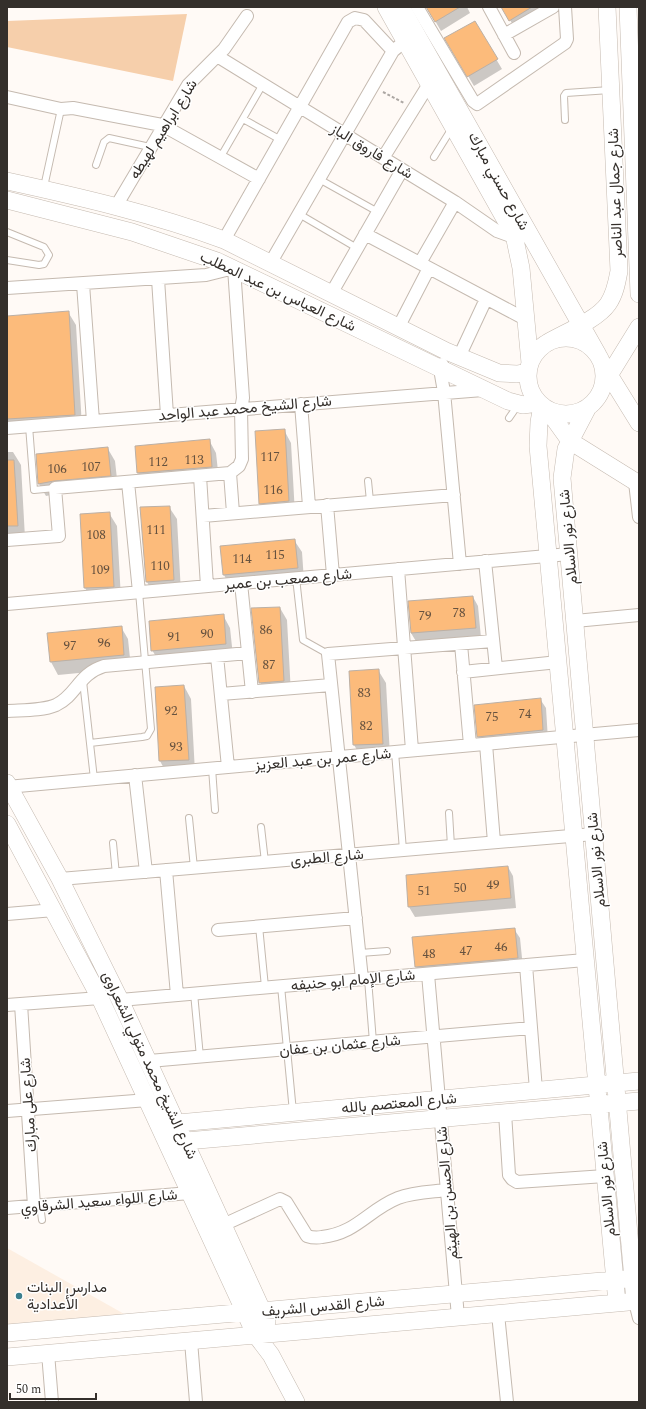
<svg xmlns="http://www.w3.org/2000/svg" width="646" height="1409" viewBox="0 0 646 1409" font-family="Spectral,Vazirmatn,serif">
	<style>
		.built { fill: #fdefe2 }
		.green { fill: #f6cfab }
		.shadow { fill: #0003 }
		.building { fill: #fcbb7b; stroke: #bbb0a6 }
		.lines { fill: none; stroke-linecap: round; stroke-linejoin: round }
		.lane-casing { stroke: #c5bab0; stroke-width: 8 }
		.street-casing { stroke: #c5bab0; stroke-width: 14 }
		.secondary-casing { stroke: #c5bab0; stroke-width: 18 }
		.path { stroke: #aca7a3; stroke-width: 2; stroke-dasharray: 3 2; stroke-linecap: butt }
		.lane { stroke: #fff; stroke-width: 6 }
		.street { stroke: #fff; stroke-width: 12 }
		.secondary { stroke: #fff; stroke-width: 17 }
		.poi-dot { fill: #3a7e8d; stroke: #fff; stroke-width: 1.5 }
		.labels { text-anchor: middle; stroke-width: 3; stroke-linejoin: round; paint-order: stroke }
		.number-label { font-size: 13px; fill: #66523f }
		.street-label { font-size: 15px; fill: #342f2b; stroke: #fff }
		.poi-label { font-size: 15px; fill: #342f2b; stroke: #fff; text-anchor: start }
	</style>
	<rect width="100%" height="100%" fill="#fffaf6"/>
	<path class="built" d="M7,1248l119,67 -119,11z"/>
	<path class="green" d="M187,14l-14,67 -166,-34v-26z"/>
	<path class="shadow" d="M427,7h40l3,6 -29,18z
		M502,7h40l-26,23z
		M474,22l28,47 -28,17 -28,-47z
		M68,312l8,13 6,102 -75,5v-115z
		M284,430l7,13 4,71 -28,2 -7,-12z
		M209,440l7,13 3,27 -73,6 -8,-13 -2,-26z
		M108,449l7,12 3,27 -56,5 -16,3 -7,-12z
		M7,452h6l8,13 4,73 -18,1z
		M169,507l8,12 4,74 -27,2 -7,-13z
		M109,513l8,13 4,73 -28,2 -8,-13 -4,-73z
		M294,540l8,12 2,29 -73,7 -7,-13z
		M473,597l5,9 3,32 -64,5 -6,-10 -2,-31z
		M280,608l7,12 4,74 -24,1 -7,-13z
		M223,615l7,13 3,28 -73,7 -8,-13z
		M121,627l7,12 3,29 -73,7 -7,-13z
		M378,670l8,13 4,73 -28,2 -8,-13 -4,-73z
		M184,686l7,13 4,73 -28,2 -7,-13 -4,-73z
		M540,699l6,9 2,32 -65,6 -5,-9z
		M508,867l5,9 3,32 -101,9 -6,-10 -2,-31z
		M514,929l6,9 3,30 -102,8 -5,-9z"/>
	<path class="building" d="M426,7h34l-25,15z
		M501,7h31l-23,14z
		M475,21l23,38 -31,18 -23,-39z
		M69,311l6,104 -68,4v-103z
		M285,429l4,72 -30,3 -4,-73z
		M210,439l2,28 -75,6 -2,-27z
		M108,447l3,29 -57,5 -16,3 -2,-30z
		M7,460h7l4,66h-11z
		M170,506l4,74 -28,2 -6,-75z
		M110,512l4,75 -30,1 -4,-74z
		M295,539l3,29 -75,7 -3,-29z
		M473,596l3,32 -65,5 -3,-32z
		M280,607l4,74 -25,2 -8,-75z
		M224,614l2,30 -75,7 -2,-30z
		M122,626l2,29 -74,7 -3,-29z
		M379,669l4,75 -30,1 -4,-74z
		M184,685l5,75 -30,1 -4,-74z
		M541,698l2,32 -66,7 -3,-32z
		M508,866l3,32 -103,9 -2,-32z
		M515,928l3,30 -103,9 -3,-30z"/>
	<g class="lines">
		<g class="lane-casing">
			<path id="lane" d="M243,119l38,21
				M565,120l-1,-24 2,-3 44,-3
				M434,157l18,-29
				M220,158l43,-74
				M96,165l8,-23 5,-4 41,9
				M319,179l59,33
				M44,187l17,-78
				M299,214l58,34
				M7,232l37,15 5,8 -5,9 -5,1 -32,-5
				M509,418l9,-13
				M29,426l5,64 21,-2
				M368,481l2,20
				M296,578l7,62 25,14
				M83,681l11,98
				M90,743l52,-6 5,-1 4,-7 -12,-137
				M395,752l8,98
				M212,768l3,42
				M449,813l2,33
				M189,818l5,50
				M261,827l4,35
				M113,843l3,32
				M259,926l6,61
				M360,953l27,-2
				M368,979l5,63
				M281,986l12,126
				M194,993l6,64
				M40,1205l2,15"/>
		</g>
		<g class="street-casing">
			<path id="street" d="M417,7l56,94 4,3 88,-61 2,-4 -2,-32
				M489,7l25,46
				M504,35l49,-28
				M217,56l238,146 42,29 11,4h11
				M7,97l54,12 12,-1 89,17 97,54
				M383,158l46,-74
				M115,208l73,-123 36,-36 23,-33
				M365,234l162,86
				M224,240l124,-218 7,-4 9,2 29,31
				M271,262l122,-211 6,-5
				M420,263l35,-61
				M158,279l9,136
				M83,284l10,137
				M7,288l199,-13 28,-7 9,130 -2,11 1,50 -3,7 -9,7 3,40
				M331,294l71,-124
				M398,328l31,-60
				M459,357l27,-58
				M442,364l-2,5 4,23 16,172
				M301,404l8,102
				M7,428l476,-38
				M200,476l7,110
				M128,482l11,110
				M635,482l4,35
				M327,505l6,70
				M203,516l251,-21
				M7,540l52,-4 -4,-48 175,-15
				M485,561l11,107
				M398,569l14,181
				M241,583l11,109
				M7,604l562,-50
				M575,621l64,-6
				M461,644l9,101
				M217,656l11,111
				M463,672l95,-10
				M221,694l110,-9
				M7,711c15,-1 35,0 49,-6 21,-10 22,-31 48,-39l144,-13
				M486,744l8,98
				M135,775l11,97
				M7,787l632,-57
				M166,870l11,125
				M60,879l534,-45
				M7,914l47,-4
				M218,930l138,-12
				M526,965l10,125
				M428,974l30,343
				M362,979l-34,-325 165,-13
				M120,1000l465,-40
				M21,1004l13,202
				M7,1005l93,-7
				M149,1061l382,-33
				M7,1111l141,-11
				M505,1113l4,62 3,4 5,3 88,-6
				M7,1208l183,-15
				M223,1225l57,-26 6,3 21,34c6,2 10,2 15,1 35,-4 46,-27 76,-39 15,-6 32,-6 49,-8
				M635,1302l4,16
				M498,1314l9,88
				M191,1341l5,61
				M48,1353l4,49"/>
		</g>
		<g class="secondary-casing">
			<path id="secondary" d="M386,7l128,228 7,33 9,95
				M401,7l197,348
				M628,7l11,287
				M7,181c73,16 147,33 217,59l222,111 53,22 18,1 11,-2
				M7,200l125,32 85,29 291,140 15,4 15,-2
				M528 376a38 38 0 1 1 76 0a38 38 0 1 1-76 0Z
				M547,343c17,-10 50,-23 61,-39 7,-10 9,-22 11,-33l-12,-264
				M603,365l36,58
				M605,382l34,-55
				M542,406l-3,16 -1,24 79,857
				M588,407l-22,42 -4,29 73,824
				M547,409l23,32 69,43
				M7,783l53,96 60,121 147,321
				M7,824l93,174 155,336 16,21 25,47
				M167,1124l472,-43
				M175,1142l464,-41
				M7,1333l618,-54
				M7,1357l621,-55"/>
		</g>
		<path class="path" d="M383,92l21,11"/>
		<use href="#lane" class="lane"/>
		<use href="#street" class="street"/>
		<use href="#secondary" class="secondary"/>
	</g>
	<circle class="poi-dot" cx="19" cy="1296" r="4"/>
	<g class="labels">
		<g class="number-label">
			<text x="270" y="461">117</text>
			<text x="194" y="464">113</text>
			<text x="158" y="466">112</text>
			<text x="91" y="471">107</text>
			<text x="57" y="473">106</text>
			<text x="273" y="494">116</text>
			<text x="156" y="534">111</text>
			<text x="96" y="539">108</text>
			<text x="275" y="559">115</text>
			<text x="242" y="563">114</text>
			<text x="160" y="570">110</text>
			<text x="100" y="574">109</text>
			<text x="459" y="617">78</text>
			<text x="425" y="620">79</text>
			<text x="266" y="634">86</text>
			<text x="207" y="638">90</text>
			<text x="174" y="641">91</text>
			<text x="104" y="647">96</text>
			<text x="70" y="650">97</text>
			<text x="269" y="669">87</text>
			<text x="364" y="697">83</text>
			<text x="171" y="715">92</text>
			<text x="525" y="718">74</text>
			<text x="492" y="721">75</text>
			<text x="366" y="730">82</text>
			<text x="176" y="751">93</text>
			<text x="493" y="889">49</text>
			<text x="460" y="892">50</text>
			<text x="424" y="895">51</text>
			<text x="501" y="951">46</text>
			<text x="466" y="955">47</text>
			<text x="429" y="958">48</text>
		</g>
		<g class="street-label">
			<text transform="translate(163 129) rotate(-58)" y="5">شارع ابراهيم لهيطه</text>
			<text transform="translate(372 151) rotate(31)" y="5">شارع فاروق الباز</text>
			<text transform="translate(499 181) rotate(61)" y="5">شارع حسني مبارك</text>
			<text transform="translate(615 193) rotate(-92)" y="5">شارع جمال عبد الناصر</text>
			<text transform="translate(278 291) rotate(25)" y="5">شارع العباس بن عبد المطلب</text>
			<text transform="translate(245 408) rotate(-5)" y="5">شارع الشيخ محمد عبد الواحد</text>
			<text transform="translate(568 537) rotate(-95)" y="5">شارع نور الاسلام</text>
			<text transform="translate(288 579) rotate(-5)" y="5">شارع مصعب بن عمير</text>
			<text transform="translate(323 759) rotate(-5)" y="5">شارع عمر بن عبد العزيز</text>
			<text transform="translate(327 857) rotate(-5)" y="5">شارع الطبرى</text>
			<text transform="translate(596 860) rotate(-95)" y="5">شارع نور الاسلام</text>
			<text transform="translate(353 980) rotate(-5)" y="5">شارع الإمام ابو حنيفه</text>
			<text transform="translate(340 1045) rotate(-5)" y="5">شارع عثمان بن عفان</text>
			<text transform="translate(150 1065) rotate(65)" y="5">شارع الشيخ محمد متولي الشعراوى</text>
			<text transform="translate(399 1103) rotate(-5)" y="5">شارع المعتصم بالله</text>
			<text transform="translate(28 1105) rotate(-94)" y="5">شارع على مبارك</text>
			<text transform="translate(606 1189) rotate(-95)" y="5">شارع نور الاسلام</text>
			<text transform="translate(447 1193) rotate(-95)" y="5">شارع الحسن بن الهيثم</text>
			<text transform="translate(99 1201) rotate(-5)" y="5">شارع اللواء سعيد الشرقاوي</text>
			<text transform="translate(323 1306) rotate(-5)" y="5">شارع القدس الشريف</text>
		</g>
		<g class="poi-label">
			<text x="27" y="1292">مدارس البنات<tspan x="27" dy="17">الأعدادية</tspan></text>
		</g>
	</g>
	<rect width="646" height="1409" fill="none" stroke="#342f2b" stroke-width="16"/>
	<path d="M10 1393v6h86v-6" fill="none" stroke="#342f2b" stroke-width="2"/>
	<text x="16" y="1393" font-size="12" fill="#342f2b" stroke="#ffffff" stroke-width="3" paint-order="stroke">50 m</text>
</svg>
